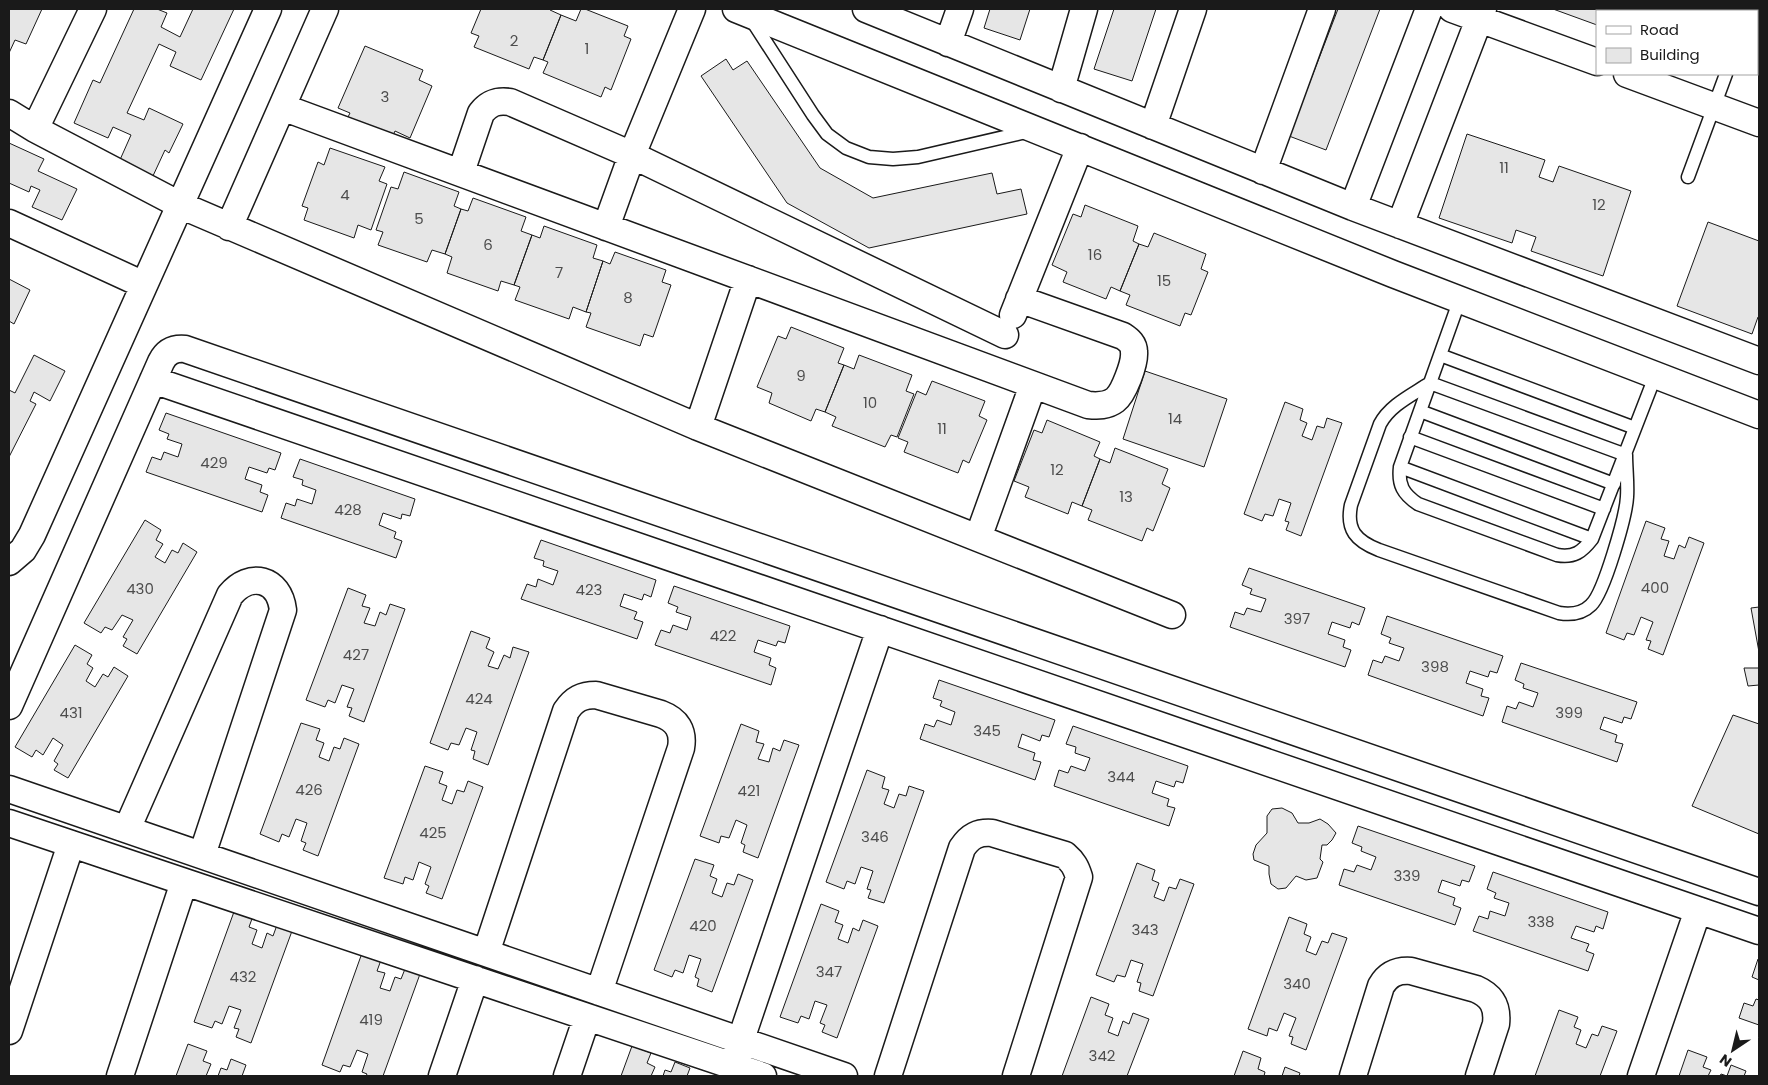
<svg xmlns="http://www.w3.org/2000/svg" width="1768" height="1085" viewBox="0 0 1768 1085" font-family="Poppins,sans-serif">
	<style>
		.building { fill: #e6e6e6; stroke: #1a1a1a }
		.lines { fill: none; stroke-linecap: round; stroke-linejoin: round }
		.lane-casing { stroke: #1a1a1a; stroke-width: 15 }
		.street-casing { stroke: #1a1a1a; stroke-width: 29 }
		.lane { stroke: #fff; stroke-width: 12 }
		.street { stroke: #fff; stroke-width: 26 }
		.labels { text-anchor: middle; stroke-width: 4; stroke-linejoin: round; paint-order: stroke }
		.number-label { font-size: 15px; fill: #4d4d4d }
	</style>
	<rect width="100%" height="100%" fill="#fff"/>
	<path class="building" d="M9,9h33l-16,35 -11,-4 -6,13z
		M134,9h23l10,4 -6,14 19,10 13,-28h41l-33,71 -31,-14 6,-14 -17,-8 -32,69 17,7 5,-12 34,16 -14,29 -4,-3 -13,28 -33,-16 12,-27 -18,-8 -5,11 -34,-15 19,-43 7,3z
		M481,9h69v1l11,5 -18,45 -9,-3 -5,12 -55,-22 5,-11 -8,-3z
		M581,9h4l43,17 -4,10 7,3 -20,51 -6,-3 -4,10 -58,-24 5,-11 -5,-2 18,-45 15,6z
		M990,9h40l-10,31 -36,-12z
		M1114,9h42l-24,72 -38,-12z
		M1338,9h42l-54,141 -37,-14z
		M1553,9h64v2h-20v14z
		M1700,9h59v23l-2,-1v-20h-51z
		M365,46l58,24 -4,10 13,6 -22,52 -15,-7 -4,9 -45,-19 4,-8 -12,-5z
		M726,59l7,11 14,-9 73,107 53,30 119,-25 5,21 24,-5 6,25 -158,34 -82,-45 -86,-127z
		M1467,134l78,26 -6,17 14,5 6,-16 72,25 -28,85 -72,-25 5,-14 -20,-7 -4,13 -73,-25z
		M9,143l35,16 -6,12 39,18 -15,31 -30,-13 8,-17 -9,-4 -2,6 -20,-9z
		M330,148l55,19 -6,14 8,3 -16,46 -13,-5 -4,13 -50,-18 4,-12 -6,-2 16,-44 6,3z
		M404,172l55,20 -5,14 7,3 -16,45 -13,-4 -5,12 -49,-17 5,-13 -7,-2 15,-43 7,2z
		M473,198l53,19 -5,14 11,4 -18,50 -13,-4 -3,10 -51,-18 5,-16 -7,-3 16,-45 7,2z
		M1085,205l53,21 -5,15 6,3 -19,47 -9,-4 -5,12 -43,-17 4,-10 -15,-7 21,-51 8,3z
		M1708,222l51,19v76h-1l-6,17 -75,-28z
		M544,226l53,19 -4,13 10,3 -17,51 -13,-5 -4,12 -54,-19 5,-13 -6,-2 18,-50 8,3z
		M1154,233l52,21 -5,15 7,3 -17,43 -6,-2 -5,13 -54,-21 4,-10 -10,-4 19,-47 9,3z
		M615,252l51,18 -4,12 9,3 -18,52 -9,-3 -4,12 -54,-19 5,-14 -5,-1 17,-51 7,3z
		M9,279l21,11 -16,34 -5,-3z
		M791,327l53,21 -6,15 6,2 -19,47 -9,-3 -5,12 -42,-18 3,-10 -15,-6 21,-51 8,3z
		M34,355l31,16 -15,30 -16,-9 -4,9 6,3 -27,53v-67l6,3z
		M859,355l53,20 -6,16 8,3 -17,43 -6,-2 -6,12 -53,-21 4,-9 -11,-5 19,-47 10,4z
		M1145,371l82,28 -23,68 -81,-28z
		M932,381l53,20 -6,15 8,4 -18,43 -6,-3 -5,13 -54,-21 4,-10 -10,-4 19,-47 9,4z
		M1285,402l18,7 -3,11 7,3 -5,13 10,4 5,-14 7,2 3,-10 15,5 -41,113 -15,-6 3,-8 -4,-1 6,-18 -12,-4 -6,17 -8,-2 -3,7 -18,-7z
		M166,413l115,40 -6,17 -6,-2 -2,5 -18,-6 -4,12 17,6 -2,7 8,3 -6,17 -116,-40 6,-15 9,3 3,-8 14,5 4,-13 -15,-5 2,-5 -10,-4z
		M1047,420l53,22 -6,14 6,3 -18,47 -10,-4 -4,12 -43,-17 4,-10 -15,-6 20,-51 8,3z
		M1115,448l53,21 -6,15 8,4 -17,43 -6,-3 -5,13 -54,-21 4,-10 -10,-4 18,-47 10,4z
		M300,459l115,40 -5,17 -8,-2 -1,5 -18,-6 -4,12 17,7 -2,6 8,3 -6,17 -115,-40 5,-15 9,3 2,-7 15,5 4,-14 -14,-5 1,-5 -10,-3z
		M145,520l16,10 -5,10 7,4 -8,13 10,6 7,-13 6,3 5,-10 14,9 -60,102 -14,-8 4,-7 -4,-2 10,-17 -11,-5 -10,15 -7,-3 -4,6 -17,-10z
		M1646,521l19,7 -4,11 8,2 -5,15 10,3 5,-14 6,3 4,-11 15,6 -41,112 -15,-6 3,-8 -5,-1 7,-18 -12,-5 -7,18 -7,-2 -3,7 -18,-7z
		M541,540l115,40 -5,17 -7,-3 -2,6 -18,-6 -4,12 17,6 -3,7 9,3 -6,17 -116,-40 6,-15 9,3 2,-8 15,6 5,-14 -15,-5 1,-5 -10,-3z
		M1249,568l116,40 -6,17 -7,-3 -2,6 -18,-6 -4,12 17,6 -2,7 8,3 -6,17 -115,-40 5,-15 9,3 3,-7 14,4 5,-13 -16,-5 2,-5 -10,-4z
		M674,586l116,40 -5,17 -7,-2 -2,5 -18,-6 -4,12 17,6 -2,7 7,3 -5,17 -116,-40 6,-15 9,3 3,-8 14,5 4,-13 -15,-5 2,-5 -10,-4z
		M348,588l18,7 -4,11 8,2 -6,15 11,3 5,-14 6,3 4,-11 15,5 -41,113 -15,-6 3,-8 -5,-1 7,-18 -12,-4 -7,18 -7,-3 -3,7 -19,-7z
		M1759,607v45l-8,-44z
		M1387,616l116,40 -6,17 -7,-2 -2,6 -18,-6 -4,12 17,6 -2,7 8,2 -6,18 -115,-41 5,-15 9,3 3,-7 14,5 5,-13 -15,-5 2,-5 -10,-4z
		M471,631l19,7 -4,10 8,4 -6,14 10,3 6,-14 6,3 3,-11 16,5 -41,113 -15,-6 2,-8 -4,-1 6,-18 -11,-4 -7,17 -8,-2 -3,7 -18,-7z
		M75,645l17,10 -5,9 6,4 -7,13 9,6 8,-13 5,3 6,-10 14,9 -60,102 -14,-8 4,-6 -4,-3 9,-16 -10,-7 -10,17 -7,-5 -4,7 -17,-10z
		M1521,663l116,39 -6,17 -7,-2 -2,6 -18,-6 -4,12 17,6 -2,7 8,2 -6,18 -115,-40 5,-16 9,3 3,-7 14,5 5,-14 -15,-5 1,-4 -9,-4z
		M1744,668h15v17l-11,1z
		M939,680l116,40 -6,17 -7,-2 -2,6 -18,-7 -4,13 17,6 -2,7 8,2 -6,18 -115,-41 5,-15 9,3 3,-7 14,5 4,-13 -15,-6 2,-5 -9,-3z
		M1733,715l26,9v110l-67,-28z
		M301,723l19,6 -4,11 8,3 -5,14 10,4 5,-14 6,2 4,-11 15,6 -41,112 -15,-6 3,-7 -5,-2 6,-18 -11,-4 -7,18 -7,-3 -3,8 -19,-8z
		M741,724l18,7 -3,11 8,2 -6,15 11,3 4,-14 7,3 4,-11 15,5 -41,113 -15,-6 2,-7 -4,-2 6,-18 -11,-5 -7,18 -8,-2 -2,7 -19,-7z
		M1073,726l115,40 -5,17 -7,-2 -2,6 -18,-6 -4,12 17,6 -2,7 8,2 -6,18 -115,-40 5,-16 9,3 3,-7 14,5 5,-13 -15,-5 1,-6 -10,-3z
		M425,766l18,6 -4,11 8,3 -5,14 10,4 5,-14 7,2 4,-11 15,6 -41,112 -16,-6 3,-7 -4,-2 6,-17 -12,-5 -6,18 -8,-3 -2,7 -19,-6z
		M867,770l18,7 -3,11 7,2 -5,14 10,4 5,-14 7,2 3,-10 15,5 -40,112 -16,-5 3,-8 -4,-1 6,-18 -12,-4 -6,17 -8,-3 -3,8 -18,-7z
		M1282,808l10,5 6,10h11l11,-4 8,5 8,9 -4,7 -5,5h-5l-2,14 3,3 -6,16 -11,2 -10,-4 -10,12 -8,1 -7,-5 -2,-10v-8l-15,-6 -1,-6 3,-9 11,-12v-17l5,-7z
		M1358,826l117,40 -6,16 -7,-2 -2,6 -18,-6 -4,12 17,6 -2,7 8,3 -6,17 -116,-40 5,-16 10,3 3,-7 14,5 5,-13 -15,-6 1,-4 -10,-4z
		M695,859l19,6 -4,11 7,3 -5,14 10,4 5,-14 7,2 4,-11 15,6 -41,112 -15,-6 2,-7 -4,-2 6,-18 -12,-4 -6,18 -8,-3 -3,7 -18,-7z
		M1137,863l18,7 -3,10 7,3 -5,14 10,4 5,-14 7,2 4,-10 14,5 -41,112 -14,-5 2,-8 -4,-1 6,-18 -12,-4 -6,17 -8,-2 -3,7 -18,-7z
		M1493,872l115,40 -5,17 -7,-3 -2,6 -18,-6 -5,12 18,6 -3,7 8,3 -6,17 -115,-40 6,-15 9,3 2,-8 15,5 4,-13 -15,-5 2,-5 -9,-4z
		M821,904l18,7 -4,11 8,3 -5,14 10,4 5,-15 6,3 4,-11 15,6 -41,112 -15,-6 3,-7 -5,-2 7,-18 -12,-4 -6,18 -8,-3 -3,7 -18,-6z
		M235,909l18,7 -4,11 8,3 -5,14 10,4 5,-15 6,3 4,-11 15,6 -41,112 -15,-6 3,-8 -5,-1 7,-18 -12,-4 -7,18 -7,-3 -3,7 -18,-6z
		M1289,917l18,7 -3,10 7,3 -5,14 10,4 6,-14 6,2 4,-10 15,5 -41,112 -15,-6 2,-7 -4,-1 7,-18 -12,-5 -7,18 -8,-3 -2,8 -19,-7z
		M362,953l19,7 -4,11 8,2 -5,15 10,3 5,-14 6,2 4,-10 15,5 -37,102h-17l1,-2 -5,-2 6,-18 -11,-4 -7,17 -7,-2 -3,7 -18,-7z
		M1758,959l1,1v20l-7,-3z
		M1091,997l18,7 -4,11 8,3 -5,14 10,4 5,-15 6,3 4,-11 16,6 -22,57h-65z
		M1756,999l3,1v25l-20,-7 5,-15 9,3z
		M1559,1010l19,7 -4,10 7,3 -5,14 10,4 6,-14 6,2 4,-10 15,5 -17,45h-65z
		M188,1044l19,7 -4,10 8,3 -5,12h-30z
		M632,1046l19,7 -4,10 8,4 -4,9h-30z
		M1688,1050l19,7 -4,10 8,3 -3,6h-29z
		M1243,1051l18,7 -3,11 7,3 -1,4h-30z
		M231,1059l15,6 -4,11h-24l3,-8 6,2z
		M675,1062l15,6 -3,8h-24l2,-6 6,2z
		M1731,1065l15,6 -2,5h-24l1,-2 6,2z
		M1285,1067l15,6 -1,3h-17z"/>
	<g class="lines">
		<g class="lane-casing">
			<path id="lane" d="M751,19l62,96 14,19 19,14 23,9 24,2 25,-2 112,-26
				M1688,177l38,-103
				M1460,299l-60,168c-2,18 3,27 18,37l139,51c17,3 25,-3 35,-16l64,-165
				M1440,355l195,73
				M1430,383l196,72c0,14 2,28 1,42 -1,19 -23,96 -36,108 -9,9 -20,10 -32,8l-180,-63c-23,-9 -33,-20 -28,-45l29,-81c10,-19 32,-29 50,-41z
				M1420,411l194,73
				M1410,437l194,72
				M1400,467l192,72"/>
		</g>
		<g class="street-casing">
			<path id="street" d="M736,9l657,265 366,141
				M866,9l487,198 406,154
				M1452,9l145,53
				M948,43l12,-34
				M1627,74l132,49
				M1061,89l23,-80
				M282,107l806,298c10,1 19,1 27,-5 9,-7 20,-37 19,-48 0,-8 -5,-12 -11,-16l-104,-37
				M9,113l26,16 145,76 518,222 474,188
				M1153,126l40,-117
				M35,129l58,-120
				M1263,171l59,-162
				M461,172l20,-59c8,-10 16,-13 29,-11l122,53 373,180
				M1353,207l76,-198
				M9,223l135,62
				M1400,225l83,-216
				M229,227l96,-218
				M606,227l26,-72 60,-146
				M1013,315l67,-168
				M153,380l1606,551
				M698,427l50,-148
				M978,538l55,-153
				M9,562l14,-12 9,-15 236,-526
				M9,706l152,-344c5,-10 13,-14 24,-13l1574,543
				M9,789l835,287
				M9,823l754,253
				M127,829l103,-234c20,-24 49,-17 53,15l-81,245
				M486,953l80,-242c8,-12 16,-16 30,-16l65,19c16,6 23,17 20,34l-82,244
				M9,1031l62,-187
				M735,1057l145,-428
				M120,1076l64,-194
				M442,1076l33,-97
				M567,1076l20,-59
				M888,1076l74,-228c8,-12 16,-16 30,-15l73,22c8,7 11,12 14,22l-63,199
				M1353,1076l28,-90c7,-12 16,-16 30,-15l65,18c16,7 22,17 20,35l-17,52
				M1641,1076l57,-166"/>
		</g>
		<use href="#lane" class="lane"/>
		<use href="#street" class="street"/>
	</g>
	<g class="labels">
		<g class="number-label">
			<text x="514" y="46">2</text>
			<text x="587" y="54">1</text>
			<text x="385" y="102">3</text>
			<text x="1504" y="173">11</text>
			<text x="345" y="200">4</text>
			<text x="1599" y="210">12</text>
			<text x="419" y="224">5</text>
			<text x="488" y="250">6</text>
			<text x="1095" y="260">16</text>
			<text x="559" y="278">7</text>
			<text x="1164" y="286">15</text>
			<text x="628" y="303">8</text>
			<text x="801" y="381">9</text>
			<text x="870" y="408">10</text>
			<text x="1175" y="424">14</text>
			<text x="942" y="434">11</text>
			<text x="214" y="468">429</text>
			<text x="1057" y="475">12</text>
			<text x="1126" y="502">13</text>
			<text x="348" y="515">428</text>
			<text x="1655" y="593">400</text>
			<text x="140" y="594">430</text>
			<text x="589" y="595">423</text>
			<text x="1297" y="624">397</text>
			<text x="723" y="641">422</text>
			<text x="356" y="660">427</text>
			<text x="1435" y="672">398</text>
			<text x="479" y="704">424</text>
			<text x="71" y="718">431</text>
			<text x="1569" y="718">399</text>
			<text x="987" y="736">345</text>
			<text x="1121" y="782">344</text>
			<text x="309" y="795">426</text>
			<text x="749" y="796">421</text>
			<text x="433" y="838">425</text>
			<text x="875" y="842">346</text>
			<text x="1407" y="881">339</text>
			<text x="1541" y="927">338</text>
			<text x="703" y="931">420</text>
			<text x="1145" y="935">343</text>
			<text x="829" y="977">347</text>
			<text x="243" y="982">432</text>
			<text x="1297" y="989">340</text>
			<text x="371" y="1025">419</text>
			<text x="1102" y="1061">342</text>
		</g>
	</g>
	<rect width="1768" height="1085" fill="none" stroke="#1a1a1a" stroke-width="20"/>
	<rect x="1596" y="10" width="162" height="65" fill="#ffffff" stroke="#a3a3a3"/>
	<rect x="1606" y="26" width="25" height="8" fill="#ffffff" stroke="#a3a3a3"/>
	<text x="1640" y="35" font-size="15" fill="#1a1a1a">Road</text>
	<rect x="1606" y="48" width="25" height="15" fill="#e6e6e6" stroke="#a3a3a3"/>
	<text x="1640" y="60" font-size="15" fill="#1a1a1a">Building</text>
	<g transform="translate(1733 1050) rotate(215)" stroke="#ffffff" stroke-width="4" paint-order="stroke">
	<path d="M0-4L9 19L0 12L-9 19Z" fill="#1a1a1a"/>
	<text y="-8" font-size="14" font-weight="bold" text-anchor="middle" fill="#1a1a1a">N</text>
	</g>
</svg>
